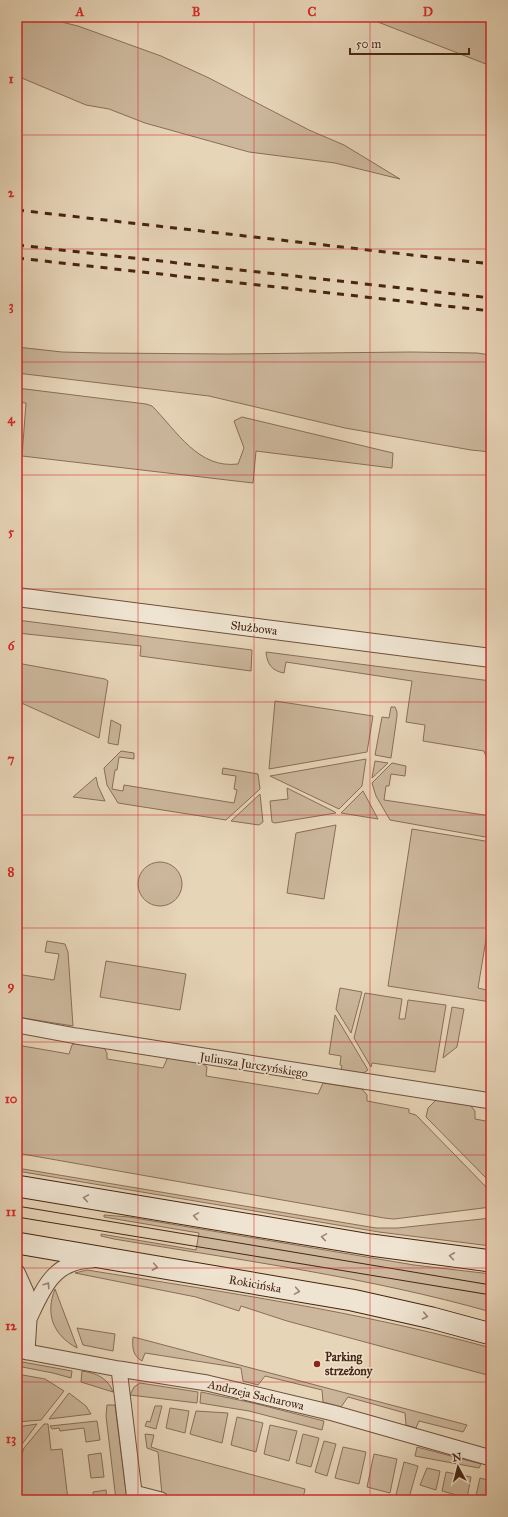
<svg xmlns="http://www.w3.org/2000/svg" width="508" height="1517" viewBox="0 0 508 1517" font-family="'IM FELL Great Primer',serif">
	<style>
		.green { fill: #ccb79c; stroke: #8a6e57 }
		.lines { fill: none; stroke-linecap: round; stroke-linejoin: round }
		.minor-casing { stroke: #6f503c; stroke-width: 17 }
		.tertiary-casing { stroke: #6f503c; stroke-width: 20 }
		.secondary-casing { stroke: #472412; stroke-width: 23 }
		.minor { stroke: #efe4d1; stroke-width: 15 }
		.tertiary { stroke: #efe4d1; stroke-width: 18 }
		.secondary { stroke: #efe4d1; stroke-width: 21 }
		.tram { stroke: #472412; stroke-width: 1 }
		.rail { stroke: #472412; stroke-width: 3; stroke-dasharray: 7 7; stroke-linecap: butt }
		.oneway { stroke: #9b8472 }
		.grid { fill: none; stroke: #d62828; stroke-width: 1; stroke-opacity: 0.55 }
		.poi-dot { fill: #8f2418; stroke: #efe4d1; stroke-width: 1.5 }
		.labels { text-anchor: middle; stroke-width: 3; stroke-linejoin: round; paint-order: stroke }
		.street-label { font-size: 12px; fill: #472412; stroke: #efe4d1 }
		.poi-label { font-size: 12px; font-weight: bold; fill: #472412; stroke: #efe4d1; text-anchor: start }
		.neatline { fill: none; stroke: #d62828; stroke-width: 1.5 }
		.grid-label { font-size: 13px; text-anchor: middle; font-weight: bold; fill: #d62828 }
	</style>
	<rect width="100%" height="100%" fill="#e7d5b8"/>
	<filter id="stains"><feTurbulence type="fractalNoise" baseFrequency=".005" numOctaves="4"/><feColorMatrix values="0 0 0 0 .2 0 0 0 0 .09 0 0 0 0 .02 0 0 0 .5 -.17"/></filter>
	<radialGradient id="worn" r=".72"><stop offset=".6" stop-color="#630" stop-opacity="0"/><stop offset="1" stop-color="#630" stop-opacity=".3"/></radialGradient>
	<path class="green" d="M17,17h24l37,9 83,30 48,22 100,52 35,15 56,34 -65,-16 -86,-11 -104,-29 -36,-14 -23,-4 -69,-29z
		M365,17h126v49z
		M17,347l45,5 39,1 126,1 184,-2 66,1 14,2v97l-20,-2 -126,-22 -136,-32 -192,-23z
		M17,388l129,16 6,2c25,25 46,63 86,58l6,-16 -10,-27 8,-4 151,36 -1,15 -136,-17 -3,32 -231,-27 4,-53 -9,-1z
		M17,620l235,30 -1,21 -111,-15 1,-10 -124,-13z
		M266,652l225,29v81h-3l-4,-11 -61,-10 2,-16 -19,-3 6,-41 -126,-19 -2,11c-12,-2 -17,-9 -18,-21z
		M17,663l88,16 3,2 -9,57 -82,-37z
		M275,701l98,15 -6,36 -98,17z
		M391,707h4l2,5v4l-6,42 -16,-3 7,-38 7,1z
		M111,720l10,5 -3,20 -10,-2z
		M121,751l13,2v6l-15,-2 -2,13h-2l-3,19 11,2 1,-6 110,18 3,-13 -3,-1 2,-13 -14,-2 1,-6 35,6 2,15 -34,31 -108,-17 -11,-18 -3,-17z
		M366,759l-4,27 -23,23 -69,-33z
		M375,761l13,2 -16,15z
		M392,763l14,3 -1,10 -14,-2 -2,12h-3l-2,14 107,16v22l-101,-18 -14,-24 -4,-13z
		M96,777l2,9 7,15 -32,-4z
		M287,788l48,24 1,1 -61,10 -3,-1 -2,-21 18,-2z
		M363,791l15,28 -37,-6z
		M260,794l3,28 -4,3 -28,-4z
		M336,825l-12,74 -37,-6 9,-60z
		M412,829l79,13v67l-13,79 13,3v11l-103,-16z
		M138 884a22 22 0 1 1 44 0a22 22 0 1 1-44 0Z
		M47,941l18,3 3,8 5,74 -56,-9v-43l37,6 5,-26 -14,-2z
		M106,961l80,13 -6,36 -80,-13z
		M340,988l22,4 -11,41 -15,-24z
		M365,993l37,6 -3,20h6l3,-19 38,5 -11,67 -63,-9 -1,4 -17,-29z
		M452,1007l12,2 -7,38 -14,11z
		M335,1015l33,55 -6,4 -21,-4 1,-4 -2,-1 1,-9 -12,-2z
		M76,1043l27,3 4,7v6l56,9 4,-9 3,-1 31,4 6,5 -1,9 112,18 5,-11 39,6 5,6v6l42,8v4l7,2 75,77v15l-97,12 -10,-1 -367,-65v-108l52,9 3,-9z
		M436,1100l34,5 5,6v8l16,3v61l-65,-66 2,-9z
		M17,1168l359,60h22l93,-10v28l-112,-14 -356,-60 -6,-1z
		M104,1215l25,2 285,48 77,9v38c-123,-35 -251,-52 -377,-73l-13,-3v-2l95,16 3,-17 -95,-16z
		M87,1270c136,22 271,41 404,78v28l-204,-55 -46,-15 -2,5 -43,-14 -121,-24z
		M55,1289l22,58v1c-24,-13 -32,-34 -22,-59z
		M77,1328l38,6 -2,17 -30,-6z
		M133,1337l8,2 326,86 -4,7 -44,-11 -3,7 -10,-3 -1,-12 -57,-16 -7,10 -18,-5 -1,-12 -57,-14 -7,9 -15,-4 -2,-13 -96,-15 -3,8c-9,-5 -10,-13 -9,-24z
		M17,1361l55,10 -1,7 -18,-5 -36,-7z
		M82,1371c14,2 26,7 31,21l-32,-10z
		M17,1374l28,5 19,12 -23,29 -24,2z
		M140,1383l58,9 -1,11 -67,-8 4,-8z
		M201,1392l52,11 71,18 -2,9 -73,-19 -49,-8z
		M69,1393l17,13 5,8 -42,5z
		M107,1405h8l12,95h-11l-10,-84z
		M155,1406h7l-6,23 -11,-3 2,-5 3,1z
		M170,1408l19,3 -4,22 -19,-5z
		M196,1411l32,2 -6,30 -32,-9z
		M237,1417l26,6 -7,29 -25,-7z
		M97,1421l3,19 -14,2 -2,-14 -24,3 -1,-3 -7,1 -2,-3z
		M37,1424l-17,23 -3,7v-27z
		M44,1424h4l3,26 11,-1 6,51h-51v-33l7,-19z
		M270,1425l27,6 -8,30 -25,-7z
		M145,1434l9,1 -3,12 9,3 145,39 -1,5 -6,6h-120l-16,-5 -4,-43 -11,-4z
		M303,1434l16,4 -8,29 -15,-4z
		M324,1441l12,3 -9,32 -12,-4z
		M343,1447l23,5 -7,32 -24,-6z
		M417,1447l64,17 -2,4 -64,-12z
		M101,1453l3,24 -13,1 -3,-23z
		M374,1454l23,5 -7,34 -23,-6z
		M404,1462l14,4 -9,32 -13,-3z
		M427,1468l13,3 -4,19 -16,-5z
		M446,1472l25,5 -4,21 -25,-7z
		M480,1478l11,3v19h-16z
		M106,1490l1,10h-13l-1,-8z"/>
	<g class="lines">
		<g class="minor-casing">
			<path id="minor" d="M17,1025l59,11 415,65
				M17,1272l9,20 3,27 -2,33
				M29,1319c14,-30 24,-58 63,-59
				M17,1350l102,19 88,14 126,30 158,45
				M119,1369l16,131
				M134,1493l27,7"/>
		</g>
		<g class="tertiary-casing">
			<path id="tertiary" d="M17,597l474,61"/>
		</g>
		<g class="secondary-casing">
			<path id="secondary" d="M17,1186l354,59 120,16
				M17,1243l335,57 80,18 59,16"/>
		</g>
		<use href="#minor" class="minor"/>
		<use href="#tertiary" class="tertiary"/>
		<use href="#secondary" class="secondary"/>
		<path class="tram" d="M17,1206l474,79
			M17,1217l474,78"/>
		<path class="rail" d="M17,210l474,54
			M17,245l474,53
			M17,258l474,53"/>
	</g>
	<defs><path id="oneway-chevron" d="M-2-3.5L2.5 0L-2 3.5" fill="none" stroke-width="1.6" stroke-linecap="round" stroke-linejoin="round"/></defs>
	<g class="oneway">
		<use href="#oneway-chevron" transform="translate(86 1198) rotate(-171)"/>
		<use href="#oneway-chevron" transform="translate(196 1216) rotate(-171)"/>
		<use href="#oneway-chevron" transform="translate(324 1237) rotate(-171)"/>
		<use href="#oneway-chevron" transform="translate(452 1256) rotate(-172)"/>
		<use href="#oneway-chevron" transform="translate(155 1267) rotate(11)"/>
		<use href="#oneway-chevron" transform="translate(47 1285) rotate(-56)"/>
		<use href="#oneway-chevron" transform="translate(297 1291) rotate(10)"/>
		<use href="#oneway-chevron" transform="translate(425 1316) rotate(12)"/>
	</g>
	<path class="grid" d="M138,17v1483M254,17v1483M370,17v1483M17,135h474M17,249h474M17,362h474M17,475h474M17,589h474M17,702h474M17,815h474M17,928h474M17,1042h474M17,1155h474M17,1268h474M17,1382h474"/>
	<circle class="poi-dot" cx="317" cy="1364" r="4"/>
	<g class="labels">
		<g class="street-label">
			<text transform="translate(254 628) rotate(7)" y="4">Służbowa</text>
			<text transform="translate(254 1065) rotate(9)" y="4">Juliusza Jurczyńskiego</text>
			<text transform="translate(255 1284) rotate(10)" y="4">Rokicińska</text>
			<text transform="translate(256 1395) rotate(13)" y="4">Andrzeja Sacharowa</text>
		</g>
		<g class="poi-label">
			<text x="325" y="1361">Parking<tspan x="325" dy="14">strzeżony</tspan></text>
		</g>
	</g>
	<rect width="508" height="1517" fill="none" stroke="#e7d5b8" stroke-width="44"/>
	<g transform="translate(458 1467) rotate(353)" stroke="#efe4d1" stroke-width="3" paint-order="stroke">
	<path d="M0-3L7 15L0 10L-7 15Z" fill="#472412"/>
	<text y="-6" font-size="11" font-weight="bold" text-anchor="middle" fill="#472412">N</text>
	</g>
	<path d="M350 48v6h119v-6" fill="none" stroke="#472412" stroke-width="2"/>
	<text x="356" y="48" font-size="12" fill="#472412" stroke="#efe4d1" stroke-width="3" paint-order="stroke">50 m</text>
	<rect x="22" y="22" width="464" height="1473" class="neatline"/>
	<g class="grid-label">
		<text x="80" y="16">A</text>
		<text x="196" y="16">B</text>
		<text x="312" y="16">C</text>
		<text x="428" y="16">D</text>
		<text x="11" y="83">1</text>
		<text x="11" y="197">2</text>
		<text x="11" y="310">3</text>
		<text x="11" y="423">4</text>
		<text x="11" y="536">5</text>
		<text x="11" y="650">6</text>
		<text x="11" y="763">7</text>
		<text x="11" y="876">8</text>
		<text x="11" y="990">9</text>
		<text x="11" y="1103">10</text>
		<text x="11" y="1216">11</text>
		<text x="11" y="1330">12</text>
		<text x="11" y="1443">13</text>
	</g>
	<rect width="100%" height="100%" filter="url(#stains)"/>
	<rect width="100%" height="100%" fill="url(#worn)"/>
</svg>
